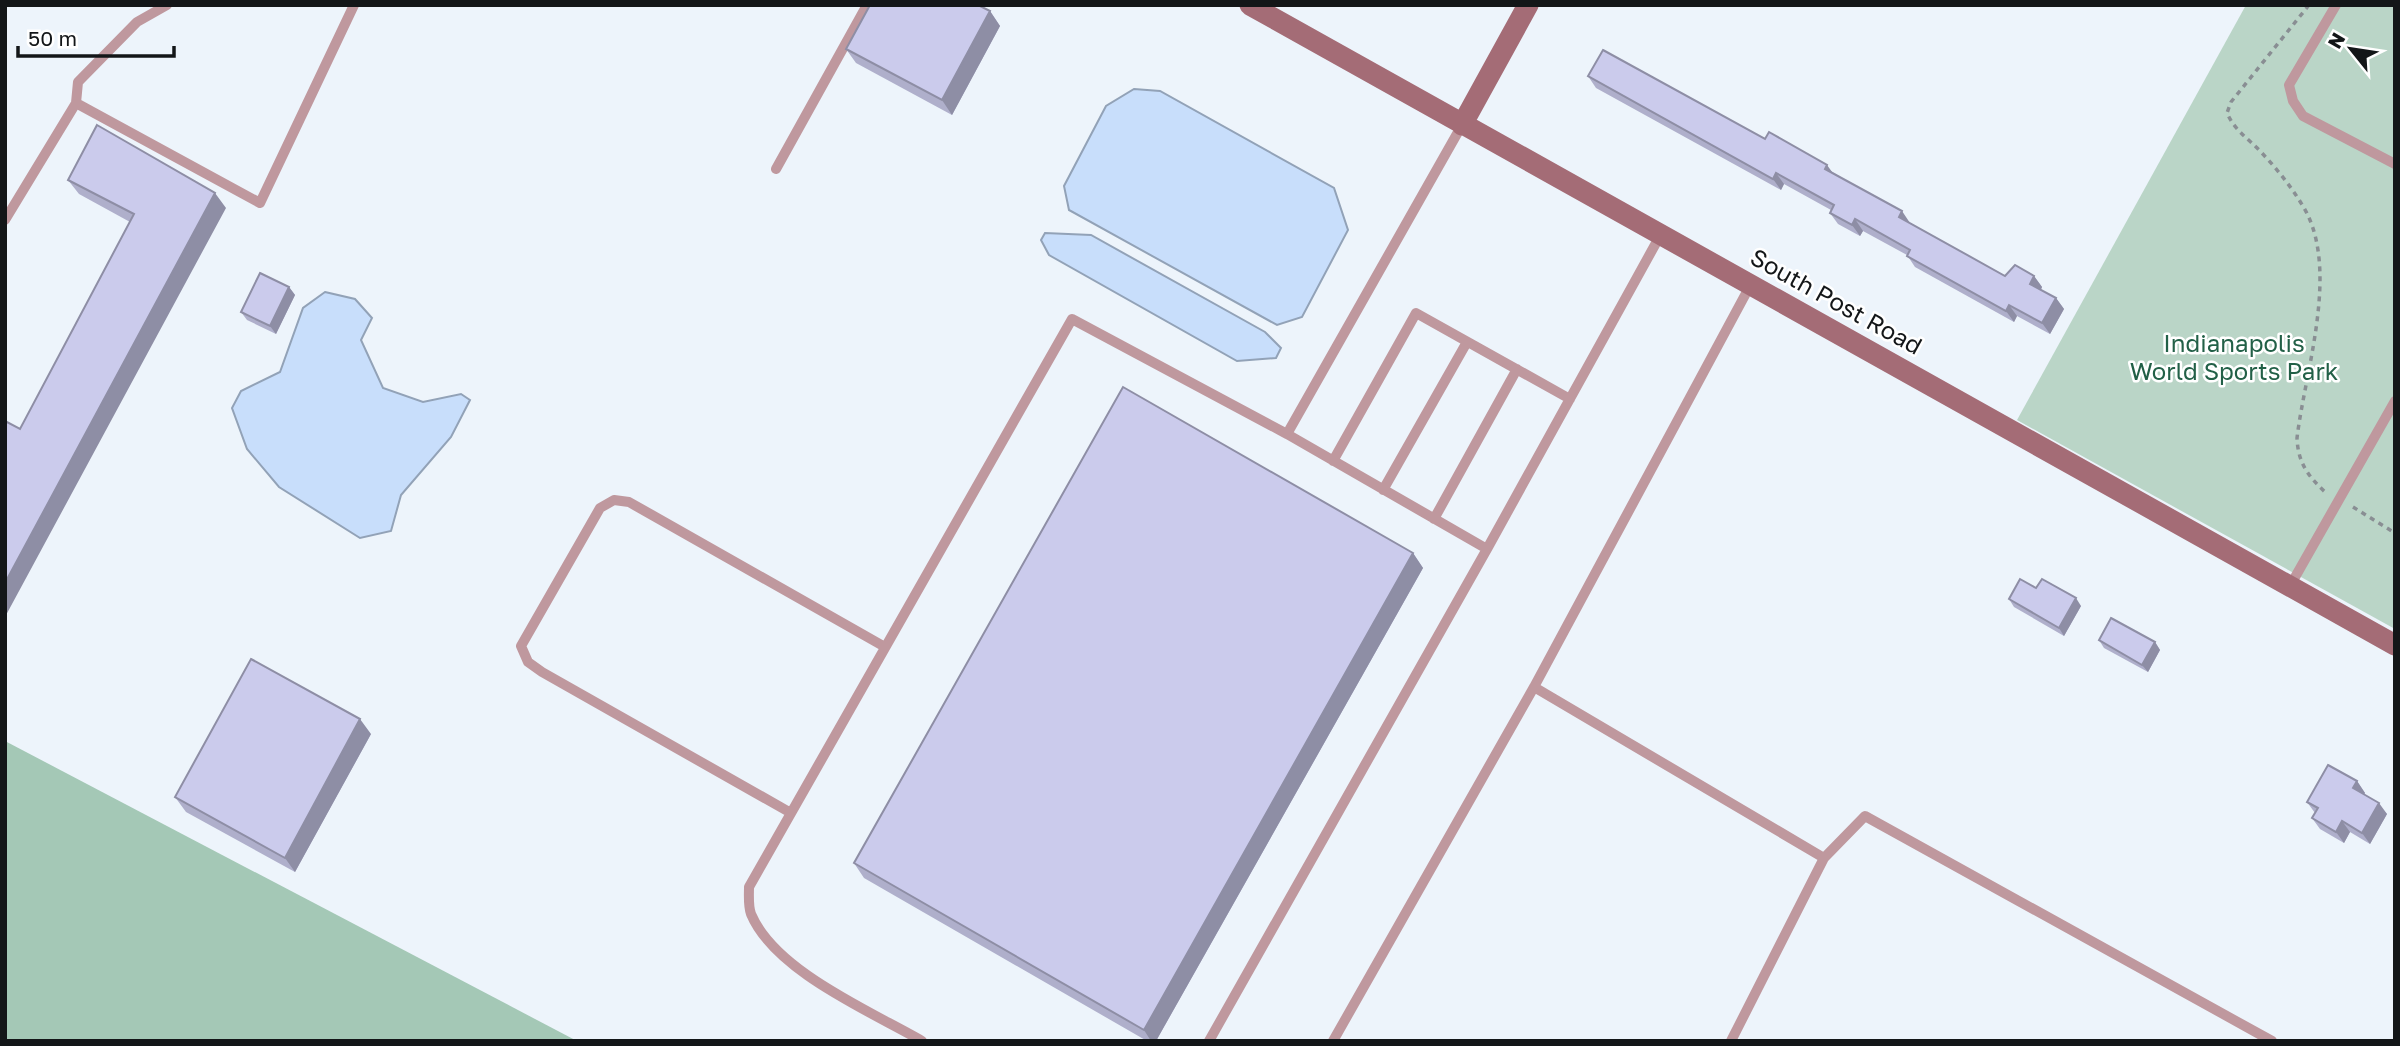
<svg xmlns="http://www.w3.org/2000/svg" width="2400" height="1046" viewBox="0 0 2400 1046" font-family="'Golos Text',sans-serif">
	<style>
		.green { fill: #bad5c7 }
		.forest { fill: #a4c8b6 }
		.water { fill: #c8defb; stroke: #92a2b7; stroke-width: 2 }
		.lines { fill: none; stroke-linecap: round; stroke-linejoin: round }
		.path { stroke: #898e93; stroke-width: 3.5; stroke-dasharray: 5 5; stroke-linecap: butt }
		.lane { stroke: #bf989e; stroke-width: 10 }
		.secondary { stroke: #a46c76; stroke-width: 21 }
		.wall { fill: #afafcb }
		.shaded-wall { fill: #8e8ea5 }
		.building { fill: #cbcbec; stroke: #8e8ea5; stroke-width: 2 }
		.labels { text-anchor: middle; stroke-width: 5; stroke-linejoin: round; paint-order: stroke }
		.street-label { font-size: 24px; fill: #131618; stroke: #fff }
		.park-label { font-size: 24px; fill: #226047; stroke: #fff }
	</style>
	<rect width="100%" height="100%" fill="#edf4fb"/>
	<path class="green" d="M2246,5h149v624l-378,-209z"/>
	<path class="forest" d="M5,741l572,300h-572z"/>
	<path class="water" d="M1134,89l26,2 174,97 14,42 -46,87 -25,8 -208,-115 -5,-24 42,-80z
		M1045,233l46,2 174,97 16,16 -5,10 -39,3 -188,-106 -8,-15z
		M325,292l30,7 17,19 -11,22 22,48 40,14 38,-8 9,6 -19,37 -50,58 -10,36 -31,7 -81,-51 -32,-38 -15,-41 9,-17 39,-19 23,-64z"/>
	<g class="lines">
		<path class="path" d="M2309,5l-78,97 -4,11c8,18 21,25 34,39 15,16 29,33 40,51 41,62 4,167 -4,235 1,24 10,37 28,54
			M2353,507l42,26"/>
		<path class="lane" d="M167,5l-30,17 -59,60 -2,21 184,100 94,-198
			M2336,5l-47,80 4,16 10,15 92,48
			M1462,125l-175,309 200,115 174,-315
			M776,169l91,-164
			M5,220l71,-117
			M1333,461l83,-148 154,86
			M1383,490l84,-148
			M1434,519l83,-150
			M2290,586l105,-185
			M1534,687l290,171 -93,183
			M791,813l-249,-141 -14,-10 -7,-16 79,-138 14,-8 15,2 256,145
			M1824,858l41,-42 407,225
			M922,1041c-52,-30 -147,-70 -171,-127 -3,-8 -2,-19 -2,-27l323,-568 215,115
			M1209,1041l278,-492
			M1333,1041l201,-354 217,-403"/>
		<path class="secondary" d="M1250,5l1145,640
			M1462,125l66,-120"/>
	</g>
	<path class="wall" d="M990,11l10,15 -48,89 -96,-52 -10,-14z
		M1588,76l177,63 69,34 76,50 95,53h29l8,11 -1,3 15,8 8,11 -14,25 -33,-18 -3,6 -99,-55 -8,-12 -44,-24 -3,5 -22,-12 -8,-11 1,-3 -47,-26 -3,6 -185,-102z
		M68,180l158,28 -96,14 -51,-28z
		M289,287l6,8 -19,39 -29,-14 -6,-8z
		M1413,553l10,15 -267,473h-9l-283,-163 -10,-15z
		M2036,588l45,18 -17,30 -50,-29 -5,-8z
		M2099,640l56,2 5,8 -12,22 -44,-24z
		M371,734l-76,138 -109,-60 -11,-15z
		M2357,781l8,12 -1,1 23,20 -17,30 -20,-12 -6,11 -24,-14 -8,-11 3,-5 -8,-11z"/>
	<path class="shaded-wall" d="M990,11l10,15 -48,89 -10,-15z
		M1827,165l8,11 -10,-7z
		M1776,173l8,11 -3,6 -8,-11z
		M215,193l11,15 -221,409v-34z
		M1902,211l8,12 -11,-6z
		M1855,219l8,12 -3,5 -8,-11z
		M2034,276l8,11 -4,8 -8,-11z
		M289,287l6,8 -19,39 -6,-8z
		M2056,298l8,11 -14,25 -8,-11z
		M2009,305l8,11 -3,6 -8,-11z
		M1413,553l10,15 -267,473h-5l-7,-11z
		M2076,598l5,8 -17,30 -5,-8z
		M2155,642l5,8 -12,22 -6,-7z
		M360,719l11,15 -76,138 -10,-14z
		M2357,781l8,12 -4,6 -8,-11z
		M2379,803l8,11 -17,30 -8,-11z
		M2342,821l8,11 -6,11 -8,-11z"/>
	<path class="building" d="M870,5h108l12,6 -48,89 -96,-51z
		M1603,50l162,89 4,-7 58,33 -2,4 77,42 -3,6 106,59 10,-11 19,11 -4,8 26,14 -14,25 -33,-18 -3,6 -99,-55 3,-6 -55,-31 -3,6 -22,-12 4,-8 -58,-32 -3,6 -185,-103z
		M97,125l118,68 -210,390v-162l15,8 114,-215 -66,-34z
		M260,273l29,14 -19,39 -29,-14z
		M1123,387l290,166 -269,477 -290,-167z
		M2020,579l16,9 6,-9 34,19 -17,30 -50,-29z
		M2111,618l44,24 -13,23 -43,-25z
		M251,659l109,60 -75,139 -110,-61z
		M2328,765l29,16 -4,7 26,15 -17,30 -20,-12 -6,11 -24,-14 6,-10 -11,-6z"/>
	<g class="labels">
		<g class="street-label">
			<text transform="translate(1836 302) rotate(29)" y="8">South Post Road</text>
		</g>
		<g class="park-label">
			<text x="2234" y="352">Indianapolis<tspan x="2234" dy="28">World Sports Park</tspan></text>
		</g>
	</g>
	<rect width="2400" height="1046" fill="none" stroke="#131618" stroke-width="14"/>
	<g transform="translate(2351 49) rotate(300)" stroke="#ffffff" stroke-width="5" paint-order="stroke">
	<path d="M0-5L12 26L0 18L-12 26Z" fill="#131618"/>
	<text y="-10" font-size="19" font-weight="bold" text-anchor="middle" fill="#131618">N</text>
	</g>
	<path d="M18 46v10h156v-10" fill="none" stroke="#131618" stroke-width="3.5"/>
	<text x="28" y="46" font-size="21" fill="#131618" stroke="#ffffff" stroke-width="5" paint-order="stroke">50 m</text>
</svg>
